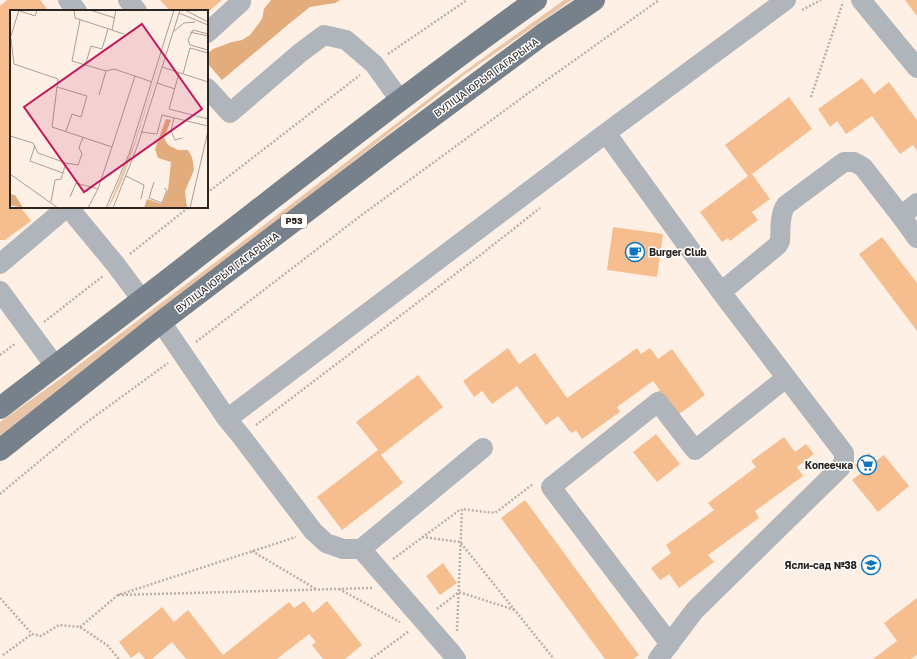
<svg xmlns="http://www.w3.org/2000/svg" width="917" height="659" viewBox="0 0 917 659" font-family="'Golos Text',sans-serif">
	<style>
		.green { fill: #e9c5a8 }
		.forest { fill: #e3ac7d }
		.building { fill: #f6be8f }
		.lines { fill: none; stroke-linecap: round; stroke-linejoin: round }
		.path { stroke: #bcb1a7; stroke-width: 2.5; stroke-dasharray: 2 2; stroke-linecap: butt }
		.minor { stroke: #afb5ba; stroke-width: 20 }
		.major { stroke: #77818b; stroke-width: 22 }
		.labels { text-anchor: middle; stroke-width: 3; stroke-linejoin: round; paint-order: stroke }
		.shield { fill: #fff; stroke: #6b6664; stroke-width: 1 }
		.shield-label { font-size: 9px; font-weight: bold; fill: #2b2521 }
		.street-label { font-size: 10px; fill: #2b2521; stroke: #fff }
		.poi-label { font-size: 10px; font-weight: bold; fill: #2b2521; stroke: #fff; text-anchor: end }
		.inset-road { fill: none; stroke: #aa9f96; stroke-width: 1 }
		.view { fill: #c2185b; fill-opacity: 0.15; stroke: #c2185b; stroke-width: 2 }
		.inset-edge { fill: none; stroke: #2b2521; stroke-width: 2 }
	</style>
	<rect width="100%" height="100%" fill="#fef0e4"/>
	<path class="green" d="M564,0h8l-108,75 -231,180 -111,84 -122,97v-14l60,-43 169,-127 232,-178z"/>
	<path class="forest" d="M271,0h69l-5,3 -25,4 -20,16 -68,57 -15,-17v-9l6,-5 19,-7 10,-2 8,-5 12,-16 2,-10z"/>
	<path class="building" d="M7,0h33l9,11h-38v196h14l-3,2 9,12 -26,19h-5v-234z
		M160,0h62l-15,13v-2h-37z
		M905,0h12v16z
		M862,78l12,16 15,-12 28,38v31l-4,-6 -13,9 -28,-38 -26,18 -9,-13 -7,6 -12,-18z
		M789,97l23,32 -60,45 18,25 -18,13 6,8 -28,21 -2,-3 -6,4 -22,-30 48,-36 -23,-31z
		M613,227l50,7 -6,43 -50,-7z
		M882,237l35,46v48l-58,-77z
		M508,348l11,16 16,-11 32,45 70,-50 4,6 9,-6 8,11 14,-10 33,46 -27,20 -23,-22 5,-3 -7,-9 -36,26 3,5 -38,27 -6,-9 -5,3 -13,-17 -12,9 -29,-39 -25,18 -10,-13 -8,6 -11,-16z
		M418,375l25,32 -62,48 22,28 -61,47 -25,-33 61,-47 -22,-28z
		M656,434l24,30 -23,18 -24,-30z
		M784,437l11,15 11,-8 8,10 -17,13 6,9 -48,35 4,7 -51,37 6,7 -35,26 -10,-14 -9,6 -9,-12 20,-15 -5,-8 48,-35 -6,-7 48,-36 -5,-6z
		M869,453l7,8 8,-6 25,31 -31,26 -26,-32 9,-7 -6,-8z
		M525,500l114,155 -6,4h-28l-104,-141z
		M443,563l14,20 -17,12 -14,-19z
		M917,598v57l-6,4h-38l24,-18 -13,-18z
		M304,601l9,12 14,-12 35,44 -17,14h-22l-11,-14 4,-3 -7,-8 -32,25h-91l-14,-17 -20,17h-7l-6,-7 -8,6 -12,-16 43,-35 12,15 14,-12 35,45 66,-53 5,6z"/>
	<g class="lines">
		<path class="path" d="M802,10l19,-10
			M388,54l79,-54
			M811,97l32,-95
			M207,193l153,-118
			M130,254l59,-47
			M44,322l59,-46
			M196,342l163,-125 175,-128 125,-89
			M0,355l16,-12
			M256,425l227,-172 57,-45
			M0,494l83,-69 85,-62
			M422,537l38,5 94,117
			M252,551l64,38
			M393,559l68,-50
			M339,589l61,33
			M118,595l254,-7
			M0,598l32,36 9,2 18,-11 21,2 27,18 12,14
			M437,609l22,-17 56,18
			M80,627l38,-32 178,-58
			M457,631l5,-122 33,4 38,-29
			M3,655l29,-21
			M371,659l38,-28"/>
		<path class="minor" d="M68,0l9,11
			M128,0l9,11
			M861,0l56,68
			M207,33l34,-31v-2
			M207,88l23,25 70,-60 24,-18 22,5 28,24 26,36
			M917,203l-16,13 16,22
			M68,207l48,58 26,35
			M0,264l67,-57
			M0,291l55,75
			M721,292l57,-47 2,-4c1,-12 -1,-26 6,-36l58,-43h10l9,5 38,49
			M161,322l66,97
			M361,549h-18l-17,-6 -13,-12 -72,-95 -14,-17 379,-286
			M670,644l-119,-157 107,-85 37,48 91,-72
			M456,659l-7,-9 -88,-101 122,-101
			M658,659l37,-49 145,-142 4,-7v-8l-123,-161 -115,-159 180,-133"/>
		<path class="major" d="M0,408c72,-55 144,-109 215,-165 106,-82 212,-165 321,-243
			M0,450l161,-128 230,-175 151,-112 52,-35"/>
	</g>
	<defs>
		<g id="cafe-ring" transform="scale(1)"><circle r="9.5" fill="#fff" stroke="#0e76c1" stroke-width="1.5"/><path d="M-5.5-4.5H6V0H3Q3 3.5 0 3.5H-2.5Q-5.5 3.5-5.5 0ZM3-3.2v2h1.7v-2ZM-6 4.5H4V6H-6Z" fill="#0e76c1"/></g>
		<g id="supermarket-ring" transform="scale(1)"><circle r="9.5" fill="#fff" stroke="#0e76c1" stroke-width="1.5"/><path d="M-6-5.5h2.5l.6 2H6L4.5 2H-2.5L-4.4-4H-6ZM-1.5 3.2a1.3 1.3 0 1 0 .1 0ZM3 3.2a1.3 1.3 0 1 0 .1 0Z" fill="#0e76c1"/></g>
		<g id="school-ring" transform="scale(1)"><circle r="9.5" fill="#fff" stroke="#0e76c1" stroke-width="1.5"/><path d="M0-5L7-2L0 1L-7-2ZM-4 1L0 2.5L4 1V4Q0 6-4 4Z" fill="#0e76c1"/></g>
	</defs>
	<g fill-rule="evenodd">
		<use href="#cafe-ring" x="635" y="252"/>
		<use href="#supermarket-ring" x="867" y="465"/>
		<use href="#school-ring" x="871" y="565"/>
	</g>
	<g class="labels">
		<rect class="shield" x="281" y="214" width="26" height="14" rx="3"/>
		<g class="shield-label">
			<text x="294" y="224">Р53</text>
		</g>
		<g class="street-label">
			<text transform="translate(486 77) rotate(-36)" y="4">ВУЛІЦА ЮРЫЯ ГАГАРЫНА</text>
			<text transform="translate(227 272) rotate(-37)" y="4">ВУЛІЦА ЮРЫЯ ГАГАРЫНА</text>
		</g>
		<g class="poi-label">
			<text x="649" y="256" text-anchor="start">Burger Club</text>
			<text x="853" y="469">Копеечка</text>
			<text x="857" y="569">Ясли-сад №38</text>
		</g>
	</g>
	<g transform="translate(10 10)">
		<rect width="198" height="198" fill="#fef0e4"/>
		<path d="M163,11l-37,120 -14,40 -13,27h-1l27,-67z" fill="#e9c5a8"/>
		<path d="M156,109l5,1 -7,18 4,7 10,5h10l4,7 2,13 -9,21 2,17h-43l3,-9 15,5 6,-14 3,-28 -13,-4 -3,-9zM0,184l5,1 8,13 -13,-3z" fill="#e3ac7d"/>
		<path class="inset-road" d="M64,0l1,8 37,12 4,-20M80,0l25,8M175,0l23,12M10,1l15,5 2,-6M169,3l29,12M70,10l-8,41 34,10 -7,24M102,20l12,4M163,22l11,-9 11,-1M180,22l18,4M198,24l-15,-4 -5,10 2,5 18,5M0,29l9,-29M1,29l3,25 44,15 -6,48 60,20 -14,42 -10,19M75,56l6,-20 11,3 6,-20M152,57l46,15M96,61l8,-2 21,7 -23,71M169,63l-10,36 39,10M173,64l7,-26 18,5M125,66l17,6M147,73l18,6M47,77l30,9 -6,21 -9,-3 -6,17M164,108l-3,13 4,9 7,-2M131,122l16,2 5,-19 46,11M0,126l23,7 5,10 28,10 -5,16 -6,1 -4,22M25,135l-5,16 33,12M56,153l12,2 4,-11 -3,-6 4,-11M0,164l48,34M116,166l18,9 -3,14M144,172l-5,16 13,5 5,-13 -3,-2M60,187l6,-14 22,6M96,198l23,-54 45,-144M103,198l24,-61 43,-137M180,198l18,-77"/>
		<path class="view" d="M132,14l60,85 -118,83 -60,-85z"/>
		<rect width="198" height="198" class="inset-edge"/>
	</g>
</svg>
